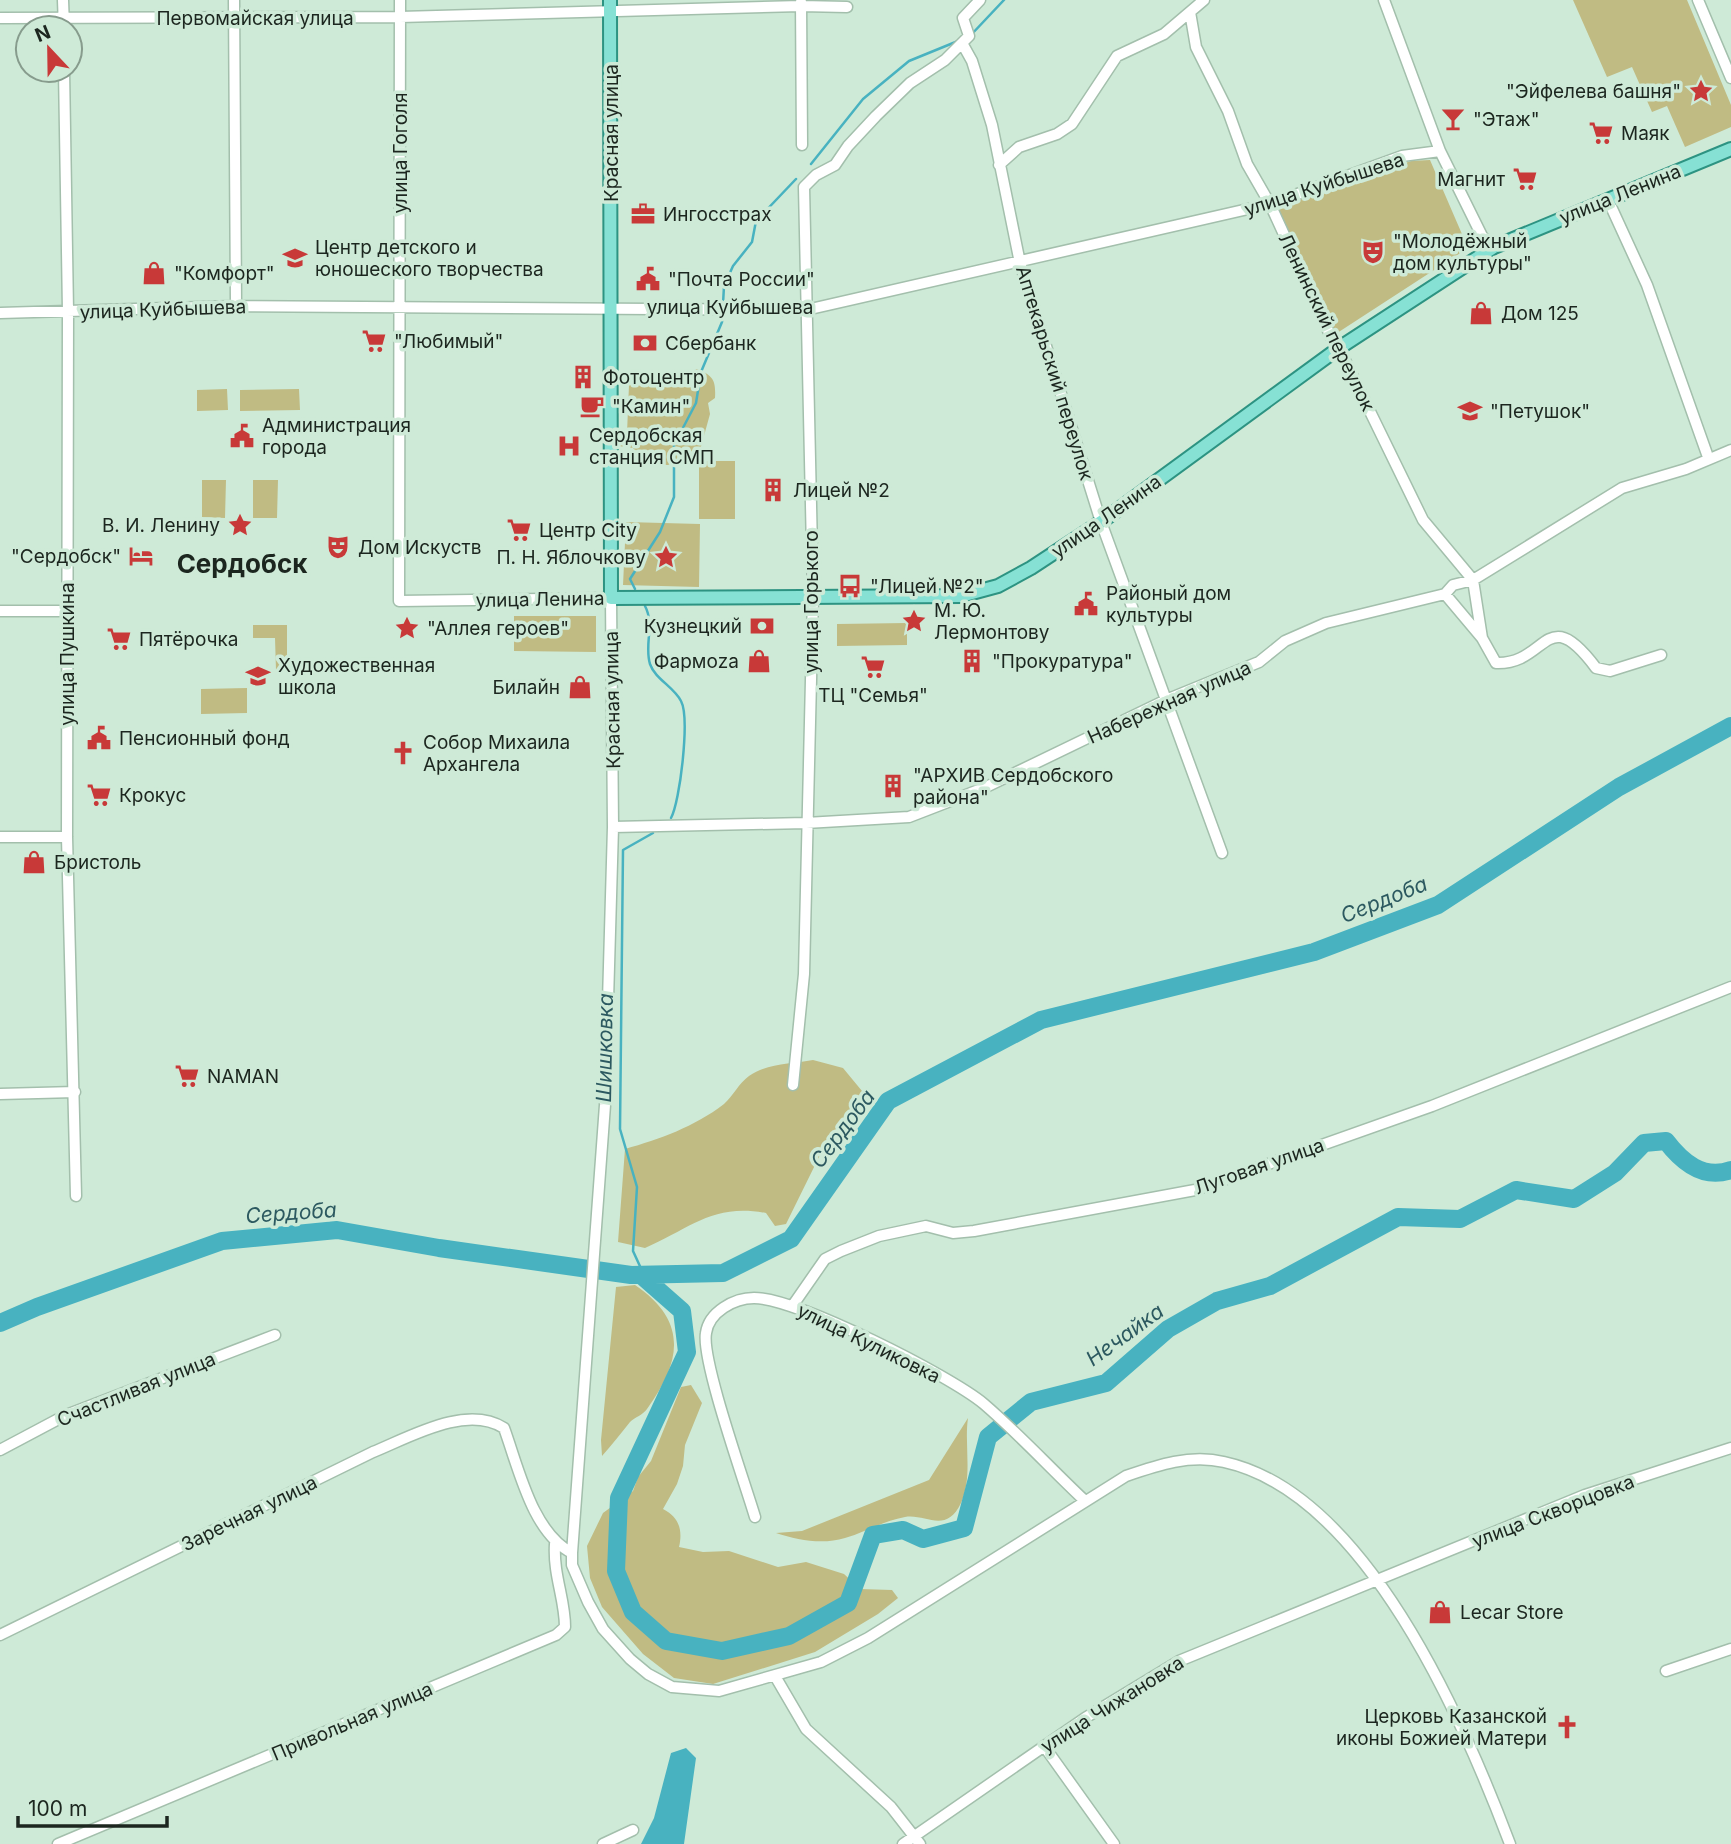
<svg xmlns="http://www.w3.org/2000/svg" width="1731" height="1844" viewBox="0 0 1731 1844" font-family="Inter,sans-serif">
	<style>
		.green { fill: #c0bb83 }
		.water { fill: #48b2c0 }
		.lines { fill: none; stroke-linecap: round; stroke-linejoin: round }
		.stream { stroke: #48b2c0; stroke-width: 2.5 }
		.river { stroke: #48b2c0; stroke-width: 18 }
		.minor-casing { stroke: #a3bfac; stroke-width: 13 }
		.major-casing { stroke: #2d9382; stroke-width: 16 }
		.minor { stroke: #fff; stroke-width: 10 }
		.major { stroke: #86e1d4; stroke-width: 12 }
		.labels { text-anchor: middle; stroke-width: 7; stroke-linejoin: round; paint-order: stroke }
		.street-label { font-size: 19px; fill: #1c261f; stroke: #ceead7 }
		.poi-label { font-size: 19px; fill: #1c261f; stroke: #ceead7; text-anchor: start }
		.water-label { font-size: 21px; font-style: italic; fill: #2c5960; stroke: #ceead7 }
		.district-label { font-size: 26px; font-weight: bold; fill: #1c261f; stroke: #ceead7 }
	</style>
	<rect width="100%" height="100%" fill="#ceead7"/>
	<path class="green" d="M1573,0h114l44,105v22l-46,20 -18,-41 -15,6 -20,-45 -25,10z
		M1430,160l38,88 -137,89 -55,-129 135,-47z
		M696,369c17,6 20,11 19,29l-7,5 2,11 -11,40 -31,11 -22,-1 -13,-16 -15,-2v-13h9l2,-48 58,1z
		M227,389l1,21 -31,1v-21z
		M299,389l1,21 -60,1v-21z
		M699,461h36v58h-36z
		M202,480h24l-1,38 -23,-1z
		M253,480h25l-1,38h-24z
		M626,522l74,2 -1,63 -76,-2z
		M514,616h82v36l-82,-1z
		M907,623v22l-70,1v-22z
		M253,625h34v45h-11l-1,-32h-22z
		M247,688v25l-46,1v-25z
		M813,1060l30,8 19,23 -43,66 -33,67 -11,2 -9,-13c-53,-10 -75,15 -121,35l-27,-6 7,-93c35,-10 69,-22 99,-45 9,-8 15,-21 25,-28 18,-13 43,-12 64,-16z
		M635,1285c53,36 47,76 12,124 -4,6 -12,8 -17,13 -9,11 -18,23 -28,34l-1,-16 15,-153z
		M691,1385l11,18 -17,42 -2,21 -6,18 -14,25c16,8 20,21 16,38l24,5 26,-1 49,16 28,-5 38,12 16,15 32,1 6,8 -20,16 -63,38 -102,32 -39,-6 -31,-24 -41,-47 -12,-29 -3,-32 16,-33 30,-22 5,-14 13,-16 30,-74z
		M968,1418c-4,28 5,58 -7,85 -15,32 -36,10 -56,14 -22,4 -39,15 -60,21 -23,7 -47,2 -69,-5l26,-2 127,-51z"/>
	<path class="water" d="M686,1748l10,10 -12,86h-43l13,-26 17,-65z"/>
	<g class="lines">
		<path class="stream" d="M970,36l34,-36
			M811,164l52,-65 46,-38 49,-20
			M635,589l-5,-10 30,-47 14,-35v-52l22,-42 5,-31 21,-50 2,-36 9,-20 19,-24 4,-21 40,-42
			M645,606c10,19 -1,39 5,58 5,15 24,23 31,37 9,17 -1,101 -10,117
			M644,1275l-11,-24 4,-64 -17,-58 3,-279 30,-17"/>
		<path class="river" d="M641,1275l41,36 5,41 -68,146 -3,73 17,41 33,29 56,10 67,-15 59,-33 25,-68 30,-5 20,9 41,-11 24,-91 43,-35 75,-19 62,-54 49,-28 53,-15 128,-69 62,2 56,-29 58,9 41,-26 29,-30 22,-2c16,21 37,39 65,29
			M0,1323l37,-16 185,-66 115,-11 102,18 192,27 92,-2 68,-34 97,-138 153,-81 273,-68 124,-47 181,-118 112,-61"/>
		<g class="minor-casing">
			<path id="minor" d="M63,0l1,28
				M234,0l2,306
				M400,0l-1,601 212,-3 2,229 -8,278 -33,448v12l16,37 15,27 27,30 18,15 24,13 47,4 102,-29 47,-24 258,-162c32,-11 64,-22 98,-14 142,31 240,260 286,382
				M1384,0l56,151 42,85 12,11
				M1698,0l33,78
				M801,2l1,143
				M1190,12l6,35 32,64 19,53 23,40 61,133 8,11 84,172 50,60 9,58 14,25c52,2 49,-63 100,5l14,3 51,-16
				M0,18l400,-1 401,-11 46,1
				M962,43l10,18 20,64 28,138 81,259 121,331
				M64,70l4,241 -1,526 9,359
				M999,165l20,-18 38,-13 15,-10 45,-68 47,-22 40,-34
				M1608,200l39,85 61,172
				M0,313l236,-7 570,4 464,-106 132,-48 38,-5
				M1445,594l37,44
				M0,611h66
				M613,827l193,-4 103,-6 75,-29 182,-88 93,-38 26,-21 41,-18 119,-29 8,-9 20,-5 149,-92 64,-19 45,-19
				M0,837h67
				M793,1085l11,-111 9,-378 -9,-409 12,-12 19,-10 13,-19 28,-30 34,-33 35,-23 24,-24 -6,-18 17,-18
				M0,1094l75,-2
				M793,1305l32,-46 16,-8 38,-15 47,-10 27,7 21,-2 221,-41 237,-84 299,-119
				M0,1450l66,-35 209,-80
				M755,1517c-10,-34 -54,-157 -49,-184 3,-21 28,-35 48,-35 43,0 195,77 230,106 35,30 67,65 100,96
				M0,1635l373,-183c37,-15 93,-48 131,-24 15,41 28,104 68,125
				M1666,1671l65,-22
				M775,1676l31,53 85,78 29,37
				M1044,1746l70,98
				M58,1844l498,-209 9,-8c0,-28 -12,-52 -10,-83
				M603,1844l30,-14
				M903,1844l182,-126 94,-57 406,-166 146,-47"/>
		</g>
		<g class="major-casing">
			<path id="major" d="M610,0l1,598 350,-2 37,-10 33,-18 70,-46 238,-174 155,-101 237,-98"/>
		</g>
		<use href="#minor" class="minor"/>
		<use href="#major" class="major"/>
	</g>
	<defs>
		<g id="sight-bare" transform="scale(1.89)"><path d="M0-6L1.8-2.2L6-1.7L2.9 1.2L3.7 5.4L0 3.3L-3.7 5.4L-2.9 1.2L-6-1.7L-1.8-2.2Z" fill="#c83938" stroke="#ceead7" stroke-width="2.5" paint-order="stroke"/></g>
		<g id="bar-bare" transform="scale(1.89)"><path d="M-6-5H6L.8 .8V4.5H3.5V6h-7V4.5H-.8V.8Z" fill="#c83938" stroke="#ceead7" stroke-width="2.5" paint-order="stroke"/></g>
		<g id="supermarket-bare" transform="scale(1.89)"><path d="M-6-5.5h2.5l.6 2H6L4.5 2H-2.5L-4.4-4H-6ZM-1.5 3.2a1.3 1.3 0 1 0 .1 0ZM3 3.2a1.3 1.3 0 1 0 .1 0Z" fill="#c83938" stroke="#ceead7" stroke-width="2.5" paint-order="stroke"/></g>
		<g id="office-bare" transform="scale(1.89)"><path d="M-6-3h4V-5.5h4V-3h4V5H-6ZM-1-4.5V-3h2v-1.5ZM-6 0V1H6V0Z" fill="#c83938" stroke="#ceead7" stroke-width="2.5" paint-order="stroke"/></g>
		<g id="theatre-bare" transform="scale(1.89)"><path d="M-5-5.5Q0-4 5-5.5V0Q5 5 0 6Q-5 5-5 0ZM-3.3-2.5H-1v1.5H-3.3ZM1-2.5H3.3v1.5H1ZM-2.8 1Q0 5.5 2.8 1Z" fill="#c83938" stroke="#ceead7" stroke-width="2.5" paint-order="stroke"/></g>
		<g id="school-bare" transform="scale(1.89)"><path d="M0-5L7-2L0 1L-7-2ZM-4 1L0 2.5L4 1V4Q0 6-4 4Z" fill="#c83938" stroke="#ceead7" stroke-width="2.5" paint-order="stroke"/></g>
		<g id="shop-bare" transform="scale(1.89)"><path d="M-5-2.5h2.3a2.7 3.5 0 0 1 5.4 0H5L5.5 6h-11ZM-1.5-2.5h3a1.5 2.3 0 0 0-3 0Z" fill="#c83938" stroke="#ceead7" stroke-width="2.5" paint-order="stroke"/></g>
		<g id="civic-bare" transform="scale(1.89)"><path d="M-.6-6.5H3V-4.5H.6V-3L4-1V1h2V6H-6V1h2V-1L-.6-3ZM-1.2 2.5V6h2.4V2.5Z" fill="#c83938" stroke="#ceead7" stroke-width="2.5" paint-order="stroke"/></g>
		<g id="bank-bare" transform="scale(1.89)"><path d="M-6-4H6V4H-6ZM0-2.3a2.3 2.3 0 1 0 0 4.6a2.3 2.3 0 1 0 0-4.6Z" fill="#c83938" stroke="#ceead7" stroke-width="2.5" paint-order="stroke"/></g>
		<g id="building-bare" transform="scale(1.89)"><path d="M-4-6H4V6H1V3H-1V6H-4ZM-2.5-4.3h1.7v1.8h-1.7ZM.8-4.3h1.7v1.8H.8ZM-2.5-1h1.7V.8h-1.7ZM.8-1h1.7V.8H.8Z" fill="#c83938" stroke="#ceead7" stroke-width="2.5" paint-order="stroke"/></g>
		<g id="cafe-bare" transform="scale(1.89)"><path d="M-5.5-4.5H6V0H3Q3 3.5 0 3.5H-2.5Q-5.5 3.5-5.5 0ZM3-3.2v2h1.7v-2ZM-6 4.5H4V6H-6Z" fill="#c83938" stroke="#ceead7" stroke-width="2.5" paint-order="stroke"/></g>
		<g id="hospital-bare" transform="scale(1.89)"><path d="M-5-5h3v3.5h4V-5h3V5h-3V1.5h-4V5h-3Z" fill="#c83938" stroke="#ceead7" stroke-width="2.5" paint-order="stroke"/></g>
		<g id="hotel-bare" transform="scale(1.89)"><path d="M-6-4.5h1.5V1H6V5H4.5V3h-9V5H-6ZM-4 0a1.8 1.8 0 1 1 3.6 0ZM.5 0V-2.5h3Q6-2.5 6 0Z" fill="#c83938" stroke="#ceead7" stroke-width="2.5" paint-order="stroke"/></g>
		<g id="bus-bare" transform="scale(1.89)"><path d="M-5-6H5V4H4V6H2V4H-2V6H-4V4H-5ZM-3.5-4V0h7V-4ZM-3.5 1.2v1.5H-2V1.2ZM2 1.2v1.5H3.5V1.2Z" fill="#c83938" stroke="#ceead7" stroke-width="2.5" paint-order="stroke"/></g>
		<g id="church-bare" transform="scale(1.89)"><path d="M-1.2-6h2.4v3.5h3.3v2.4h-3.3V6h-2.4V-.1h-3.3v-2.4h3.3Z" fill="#c83938" stroke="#ceead7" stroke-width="2.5" paint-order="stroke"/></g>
	</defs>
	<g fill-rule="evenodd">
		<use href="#sight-bare" x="1701" y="91"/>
		<use href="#bar-bare" x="1453" y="119"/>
		<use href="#supermarket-bare" x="1601" y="133"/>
		<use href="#supermarket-bare" x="1525" y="179"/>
		<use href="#office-bare" x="643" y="214"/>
		<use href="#theatre-bare" x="1373" y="252"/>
		<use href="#school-bare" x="295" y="258"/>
		<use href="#shop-bare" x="154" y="273"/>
		<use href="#civic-bare" x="648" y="279"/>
		<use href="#shop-bare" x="1481" y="313"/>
		<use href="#supermarket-bare" x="374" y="341"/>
		<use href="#bank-bare" x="645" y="343"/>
		<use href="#building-bare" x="583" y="377"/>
		<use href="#cafe-bare" x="592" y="406"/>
		<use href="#school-bare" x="1470" y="411"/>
		<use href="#civic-bare" x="242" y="436"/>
		<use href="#hospital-bare" x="569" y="446"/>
		<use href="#building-bare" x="773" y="490"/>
		<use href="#sight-bare" x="240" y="525"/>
		<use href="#supermarket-bare" x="519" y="530"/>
		<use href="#theatre-bare" x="338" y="547"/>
		<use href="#hotel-bare" x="141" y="556"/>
		<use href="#sight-bare" x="666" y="557"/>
		<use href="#bus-bare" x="850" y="586"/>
		<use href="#civic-bare" x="1086" y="604"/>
		<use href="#sight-bare" x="914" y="621"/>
		<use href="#bank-bare" x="762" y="626"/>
		<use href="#sight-bare" x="407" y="628"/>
		<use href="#supermarket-bare" x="119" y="639"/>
		<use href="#shop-bare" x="759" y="661"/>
		<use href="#building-bare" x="972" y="661"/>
		<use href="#supermarket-bare" x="873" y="667"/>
		<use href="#school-bare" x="258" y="676"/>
		<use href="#shop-bare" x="580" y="687"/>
		<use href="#civic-bare" x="99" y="738"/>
		<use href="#church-bare" x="403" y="753"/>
		<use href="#building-bare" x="893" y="786"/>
		<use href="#supermarket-bare" x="99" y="795"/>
		<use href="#shop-bare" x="34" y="862"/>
		<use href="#supermarket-bare" x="187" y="1076"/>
		<use href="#shop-bare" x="1440" y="1612"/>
		<use href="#church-bare" x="1567" y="1727"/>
	</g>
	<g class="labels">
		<g class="street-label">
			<text x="255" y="25">Первомайская улица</text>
			<text transform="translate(611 133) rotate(-90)" y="7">Красная улица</text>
			<text transform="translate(400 153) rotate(-90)" y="7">улица Гоголя</text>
			<text transform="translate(1324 184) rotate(-18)" y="7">улица Куйбышева</text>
			<text transform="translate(1620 194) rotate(-22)" y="7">улица Ленина</text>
			<text x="730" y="314">улица Куйбышева</text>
			<text transform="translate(163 309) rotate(-2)" y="7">улица Куйбышева</text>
			<text transform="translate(1327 322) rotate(64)" y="7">Ленинский переулок</text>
			<text transform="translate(1055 373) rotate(73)" y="7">Аптекарьский переулок</text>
			<text transform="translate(1106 516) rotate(-35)" y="7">улица Ленина</text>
			<text transform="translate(540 599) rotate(-1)" y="7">улица Ленина</text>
			<text transform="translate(811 602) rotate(-90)" y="7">улица Горького</text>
			<text transform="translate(67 654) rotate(-90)" y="7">улица Пушкина</text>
			<text transform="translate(612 700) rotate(-91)" y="7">Красная улица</text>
			<text transform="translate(1169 702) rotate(-24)" y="7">Набережная улица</text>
			<text transform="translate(1259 1166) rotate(-19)" y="7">Луговая улица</text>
			<text transform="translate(869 1343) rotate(26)" y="7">улица Куликовка</text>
			<text transform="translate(136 1389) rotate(-22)" y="7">Счастливая улица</text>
			<text transform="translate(1553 1511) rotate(-21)" y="7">улица Скворцовка</text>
			<text transform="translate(249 1513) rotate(-26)" y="7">Заречная улица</text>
			<text transform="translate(1112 1704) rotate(-32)" y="7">улица Чижановка</text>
			<text transform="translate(352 1721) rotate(-23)" y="7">Привольная улица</text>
		</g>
		<g class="poi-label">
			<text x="1681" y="98" text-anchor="end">"Эйфелева башня"</text>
			<text x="1473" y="126">"Этаж"</text>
			<text x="1621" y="140">Maяк</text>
			<text x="1505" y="186" text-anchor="end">Магнит</text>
			<text x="663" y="221">Ингосстрах</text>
			<text x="1393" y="248">"Молодёжный<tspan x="1393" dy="22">дом культуры"</tspan></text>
			<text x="315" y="254">Центр детского и<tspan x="315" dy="22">юношеского творчества</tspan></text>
			<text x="174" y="280">"Комфорт"</text>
			<text x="668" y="286">"Почта России"</text>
			<text x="1501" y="320">Дом 125</text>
			<text x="394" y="348">"Любимый"</text>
			<text x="665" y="350">Сбербанк</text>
			<text x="603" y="384">Фотоцентр</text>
			<text x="612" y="413">"Камин"</text>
			<text x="1490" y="418">"Петушок"</text>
			<text x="262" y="432">Администрация<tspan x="262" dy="22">города</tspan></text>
			<text x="589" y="442">Сердобская<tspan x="589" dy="22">станция СМП</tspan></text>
			<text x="793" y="497">Лицей №2</text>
			<text x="220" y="532" text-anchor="end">В. И. Ленину</text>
			<text x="539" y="537">Центр City</text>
			<text x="358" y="554">Дом Искуств</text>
			<text x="121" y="563" text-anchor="end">"Сердобск"</text>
			<text x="646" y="564" text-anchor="end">П. Н. Яблочкову</text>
			<text x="870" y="593">"Лицей №2"</text>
			<text x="1106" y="600">Районый дом<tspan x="1106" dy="22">культуры</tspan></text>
			<text x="934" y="617">М. Ю.<tspan x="934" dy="22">Лермонтову</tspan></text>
			<text x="742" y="633" text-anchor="end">Кузнецкий</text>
			<text x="427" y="635">"Аллея героев"</text>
			<text x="139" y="646">Пятёрочка</text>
			<text x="739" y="668" text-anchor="end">Фармоzа</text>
			<text x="992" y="668">"Прокуратура"</text>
			<text x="278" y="672">Художественная<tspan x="278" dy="22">школа</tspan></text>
			<text x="560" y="694" text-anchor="end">Билайн</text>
			<text x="873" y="702" text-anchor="middle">ТЦ "Семья"</text>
			<text x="119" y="745">Пенсионный фонд</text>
			<text x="423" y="749">Собор Михаила<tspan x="423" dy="22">Архангела</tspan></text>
			<text x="913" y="782">"АРХИВ Сердобского<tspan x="913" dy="22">района"</tspan></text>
			<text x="119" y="802">Крокус</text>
			<text x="54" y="869">Бристоль</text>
			<text x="207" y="1083">NAMAN</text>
			<text x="1460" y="1619">Lecar Store</text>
			<text x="1547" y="1723" text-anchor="end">Церковь Казанской<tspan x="1547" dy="22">иконы Божией Матери</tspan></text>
		</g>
		<g class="water-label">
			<text transform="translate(1384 900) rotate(-22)" y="7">Сердоба</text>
			<text transform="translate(605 1048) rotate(-89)" y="7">Шишковка</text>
			<text transform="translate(843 1129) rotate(-53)" y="7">Сердоба</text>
			<text transform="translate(291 1213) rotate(-4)" y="7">Сердоба</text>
			<text transform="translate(1125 1335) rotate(-36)" y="7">Нечайка</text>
		</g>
		<g class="district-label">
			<text x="242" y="573">Сердобск</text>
		</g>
	</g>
	<g transform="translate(49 49) rotate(338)"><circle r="33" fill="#ceead7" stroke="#879c8d" stroke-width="2"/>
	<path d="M0-5L12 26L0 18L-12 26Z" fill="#c83938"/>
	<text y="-10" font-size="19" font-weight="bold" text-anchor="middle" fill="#1c261f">N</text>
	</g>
	<path d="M18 1816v10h149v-10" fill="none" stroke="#1c261f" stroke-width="3.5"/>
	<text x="28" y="1816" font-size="21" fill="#1c261f" stroke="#ceead7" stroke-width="5" paint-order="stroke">100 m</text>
</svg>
